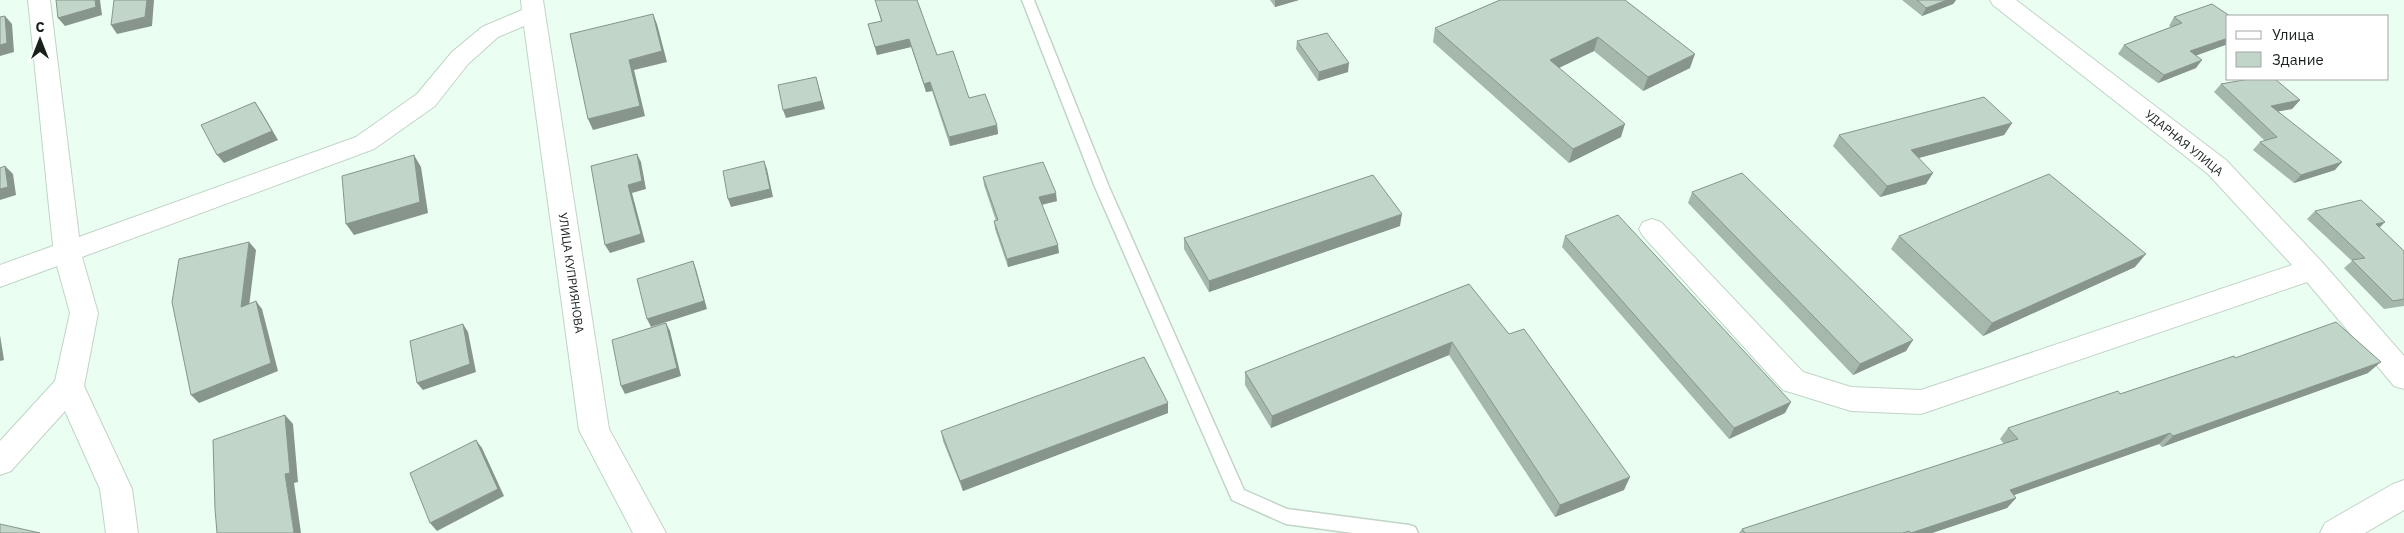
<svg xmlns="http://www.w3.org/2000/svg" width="2404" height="533" viewBox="0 0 2404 533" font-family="'IBM Plex Sans',sans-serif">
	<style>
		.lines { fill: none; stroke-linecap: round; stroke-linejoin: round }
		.lane-casing { stroke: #c0d4c7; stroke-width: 3 }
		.street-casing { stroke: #c0d4c7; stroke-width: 2 }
		.lane { fill: #fff; fill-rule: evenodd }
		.street { fill: #fff; fill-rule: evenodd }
		.wall { fill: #a6b7ac }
		.shaded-wall { fill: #87958c }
		.building { fill: #c1d5c8; stroke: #87958c }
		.labels { text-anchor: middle; stroke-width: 4.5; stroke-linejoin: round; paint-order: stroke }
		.street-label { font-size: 12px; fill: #1a211d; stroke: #fff }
	</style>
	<rect width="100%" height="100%" fill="#eafef1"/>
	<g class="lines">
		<g class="lane-casing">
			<path id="lane" d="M1022,0h12l75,187 135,303 43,19 122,16 6,2 3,6h-65l-67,-9 -54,-24 -137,-313z"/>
		</g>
		<g class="street-casing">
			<path id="street" d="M28,0h22l29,237 277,-100 61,-43 35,-42 30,-25 40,-17 -1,-10h22l66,429 57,104h-33l-54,-103 -55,-404 -26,11 -30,27 -33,42 -61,43 -292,108 16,56 -14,73 48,103 6,44h-32l-6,-44 -35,-78 -54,60 -11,4v-34l55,-60 15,-68 -13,-47 -57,21v-22l53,-19z
				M1990,0h26l210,160 96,102 82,94v33l-10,-3 -87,-104 -386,132 -70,-3 -68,-21 -140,-154 -4,-7 4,-7 9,-3 9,3 142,150 48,15 70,3 371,-125 -84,-91 -215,-169z
				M2404,480v30l-39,23h-45l5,-10 68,-39z"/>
		</g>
		<use href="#lane" class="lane"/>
		<use href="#street" class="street"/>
	</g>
	<path class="wall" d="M875,0h42l20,55 32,43 28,27 1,9 -48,12 -18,-55 -6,1 -15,-45 -34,8 -9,-31 13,-3z
		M1270,0h29l-24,7z
		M1500,0l190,68 -47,23 -49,-40 -35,17 62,69 -52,26 -136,-121 2,-14z
		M1902,0h54l-3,4 -31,12z
		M2174,17l54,27 -32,11v13l-38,15 -40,-29 6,-9 47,-18 -2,-1z
		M1297,41l51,31 -30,9 -22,-32z
		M2221,84l79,16 -8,9 -14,2 57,59 -41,13 -41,-33 7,-8 5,-1 -51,-49z
		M2012,123l-8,12 -86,23 8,26 -46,13 -47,-51 6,-11z
		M983,177l74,24 -15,4 17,48 -51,14 -13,-38 -1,-8h2l-12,-36z
		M1692,192l214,159 -53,24 -165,-172z
		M2315,211l64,16 25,24v55l-20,3 -40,-41 8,-7 -45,-42z
		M1400,226l-191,66 -25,-43v-11z
		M1565,236l220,177 -56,26 -167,-192z
		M1899,236l236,31 -152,69 -92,-87z
		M1469,284l155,206 -69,27 -106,-162 -178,73 -26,-43v-13z
		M2235,358l133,15 -206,74 -3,-3 -145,51 2,3 -9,10 -75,25h-193l3,-4 262,-85 -4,-5 8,-11 112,-34z
		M1168,413l-205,78 -20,-50 -2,-10z"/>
	<path class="shaded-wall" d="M95,0h5l2,15 -37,11 -7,-8z
		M147,0h7l-2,26 -35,8 -6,-9z
		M1275,0h24l-24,7z
		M1947,0h9l-3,4 -31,12 4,-8z
		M653,14l4,10 10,38 -33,8 11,46 -52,14 -5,-11 41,-59z
		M5,16l7,8 2,28 -14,4v-11z
		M1598,37l-4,14 -48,23 4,-14z
		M2228,38v6l-44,16 6,-9z
		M909,39l2,8 -34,8 -2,-8z
		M1695,54l-5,14 -47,23 5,-14z
		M2202,60l-6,8 -38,15 6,-8z
		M1349,63l-1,9 -30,9 1,-9z
		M816,77l9,32 -39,9 -3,-8z
		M930,82l2,9 -6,1 -2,-8z
		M2300,100l-8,9 -28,5 7,-8z
		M255,102l6,9 17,29 -54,23 -7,-8z
		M2012,123l-8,12 -100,27 7,-12z
		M1625,124l-4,13 -52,26 4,-14z
		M997,125l1,9 -48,12 -1,-9z
		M637,154l4,8 5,27 -14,4 13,49 -35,11 -5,-8 23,-60z
		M414,155l7,12 7,46 -74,22 -8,-11z
		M764,161l3,8 6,28 -42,10 -3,-8z
		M2342,162l-7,8 -41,13 7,-8z
		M5,166l8,8 3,21 -16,5v-11z
		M1933,173l-7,11 -46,13 7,-11z
		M1056,193l1,8 -17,4 -1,-8z
		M1402,214l-2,12 -191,66v-11z
		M2385,222l-8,8 -1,-6z
		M249,242l7,8 -8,65 -7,-8z
		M1058,245l1,8 -51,14 -1,-8z
		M2146,254l-11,13 -152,69 9,-13z
		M693,261l3,8 11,40 -56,18 -4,-8z
		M256,301l6,8 16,62 -79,32 -8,-8z
		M666,323l4,8 11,45 -56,18 -4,-8z
		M463,324l5,8 8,40 -53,18 -6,-7z
		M0,335l4,25 -4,1z
		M1913,340l-7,11 -53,24 7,-11z
		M1452,342l-3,13 -178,73 1,-12z
		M2381,362l-13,11 -206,74 11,-11z
		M1791,402l-6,11 -56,26 5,-11z
		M1168,403v10l-205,78 -3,-10z
		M285,415l8,9 5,58 -4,1 7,50h-7l-9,-59z
		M2170,433l-11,11 -159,56 10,-10z
		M476,440l6,8 22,48 -67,35 -7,-8z
		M1630,477l-6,13 -69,27 5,-12z
		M2016,498l-9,10 -75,25h-21z"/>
	<path class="building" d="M56,0h39l1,7 -38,11z
		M114,0h33l-2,17 -34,8z
		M875,0h42l20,55 16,-4 16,47 16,-4 12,31 -48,12 -19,-55 -6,2 -15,-45 -34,8 -7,-23 14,-3z
		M1500,0h125l70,54 -47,23 -50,-40 -48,23 75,64 -52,25 -138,-121z
		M1917,0h30l-21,8z
		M2212,4l18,12h-2v22l-38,13 12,9 -38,15 -40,-30 58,-22 -8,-6z
		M653,14l9,37 -33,9 11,46 -52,13 -18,-85z
		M5,16l2,27 -7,2v-28z
		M1327,33l22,30 -30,9 -22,-31z
		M816,77l6,24 -39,9 -5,-25z
		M2249,79h26l25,21 -29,6 71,56 -41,13 -41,-33 17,-5 -56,-53z
		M1984,97l28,26 -101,27 22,23 -46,13 -48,-51z
		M255,102l17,29 -55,24 -16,-30z
		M637,154l5,27 -14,4 13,49 -36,11 -14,-79z
		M414,155l6,47 -74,22 -4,-48z
		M764,161l6,28 -42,10 -5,-28z
		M1043,162l13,31 -17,4 19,48 -51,14 -13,-38 4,-1 -15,-43z
		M5,166l3,21 -8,2v-21z
		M1742,173l171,167 -53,24 -168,-172z
		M2049,174l97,80 -154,69 -93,-87z
		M1373,175l29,39 -193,67 -25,-43z
		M2361,200l24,22 -9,2 28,27v48l-11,2 -41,-41 13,-2 -50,-47z
		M1618,215l173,187 -57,26 -169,-192z
		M249,242l-8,65 15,-6 15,62 -80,32 -19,-93 7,-43z
		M693,261l11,40 -57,18 -10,-40z
		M1469,284l40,50 15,-5 106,148 -70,28 -108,-163 -180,74 -27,-44z
		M2336,322l45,40 -208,74 -3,-3 -160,57 6,8 -105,35 -2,-2 -6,2h-158l-3,-4 276,-90 -10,-11 110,-37 2,3 114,-38 1,2z
		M666,323l11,45 -56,18 -9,-46z
		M463,324l7,40 -53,19 -7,-42z
		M1144,357l24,46 -208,78 -19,-50z
		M285,415l5,58 -5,1 9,59h-77l-2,-24 -2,-69z
		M476,440l22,49 -68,34 -20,-50z
		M0,524l40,9h-40z"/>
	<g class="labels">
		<g class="street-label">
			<text transform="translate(2184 143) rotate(39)" y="4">УДАРНАЯ УЛИЦА</text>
			<text transform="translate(571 273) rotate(82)" y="4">УЛИЦА КУПРИЯНОВА</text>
		</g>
	</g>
	<rect x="2226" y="15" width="162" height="65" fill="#ffffff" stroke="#a3a6a5"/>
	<rect x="2236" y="31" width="25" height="8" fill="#ffffff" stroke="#a3a6a5"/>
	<text x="2272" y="40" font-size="15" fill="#1a211d">Улица</text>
	<rect x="2236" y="52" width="25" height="15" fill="#c1d5c8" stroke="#a3a6a5"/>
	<text x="2272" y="65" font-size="15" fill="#1a211d">Здание</text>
	<g transform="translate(40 40)" stroke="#ffffff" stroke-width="4" paint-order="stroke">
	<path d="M0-4L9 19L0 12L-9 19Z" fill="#1a211d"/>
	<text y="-8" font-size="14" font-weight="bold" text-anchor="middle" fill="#1a211d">С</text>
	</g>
</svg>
